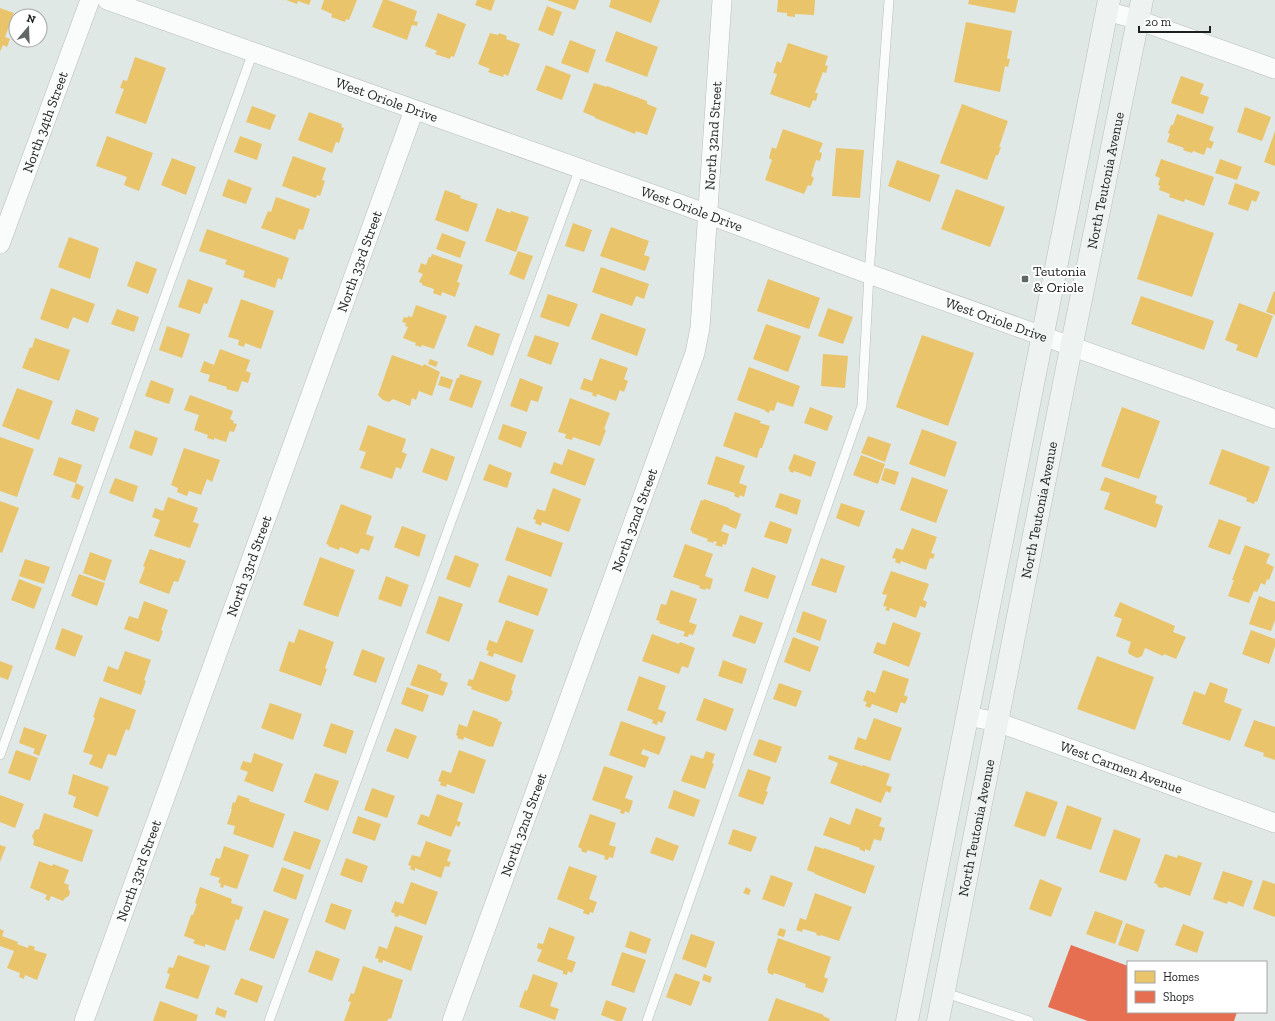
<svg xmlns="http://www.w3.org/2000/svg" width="1275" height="1021" viewBox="0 0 1275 1021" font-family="'Zilla Slab',serif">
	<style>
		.homes { fill: #e9c46a }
		.shops { fill: #e76f51 }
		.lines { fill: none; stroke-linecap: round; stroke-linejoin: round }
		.lane-casing { stroke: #b7bdbc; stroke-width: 10 }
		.street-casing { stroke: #b7bdbc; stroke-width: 20 }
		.secondary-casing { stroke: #b7bdbc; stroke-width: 23 }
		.lane { stroke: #fafcfb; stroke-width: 9 }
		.street { stroke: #fafcfb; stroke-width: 19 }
		.secondary { stroke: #eef3f2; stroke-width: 22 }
		.poi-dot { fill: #616765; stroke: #fff; stroke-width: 1.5 }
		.labels { text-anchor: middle; stroke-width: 4; stroke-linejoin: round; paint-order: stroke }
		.street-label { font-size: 14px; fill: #1c211f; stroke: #fff }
		.poi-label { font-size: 14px; fill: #1c211f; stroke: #fff; text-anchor: start }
	</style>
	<rect width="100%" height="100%" fill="#e0e8e6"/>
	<path class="homes" d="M286,0h25l-2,5 -11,-4 -1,3z
		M324,0h33l-8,20 -3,-1 -1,3 -14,-5 1,-3 -11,-5z
		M383,0h5l29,11 -3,10 4,1 -1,4 -5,-1 -5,15 -35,-13z
		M477,0h18l-4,11 -16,-6z
		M547,0h32l-4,10z
		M611,0h49l-9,23 -42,-16z
		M778,0h37l-1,15 -19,-1v3l-8,-1v-3l-10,-1z
		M969,0h49l-3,13 -47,-9z
		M547,6l15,6 -9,24 -15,-6z
		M0,8l14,5 -9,24 5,2 -3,8 -4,-2 -3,7z
		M438,13l28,11 -12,33 -3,-1 -1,3 -15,-5 2,-3 -12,-5z
		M966,22l46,9 -5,28h3l-2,8 -3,-1 -5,26 -46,-10z
		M616,31l42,16 -11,30 -42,-16z
		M490,33l8,2 1,-2 8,3 -1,3 14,5 -12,32 -4,-2 -1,3 -15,-5 2,-3 -12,-5z
		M570,40l26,10 -8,23 -27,-10z
		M788,43l40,13 -3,9 3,1 -2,7 -3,-1 -8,21h3l-2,8 -3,-1 -3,8 -40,-14 7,-20 -4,-1 4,-12 4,2z
		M135,57l31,11 -20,56 -31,-11 9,-24 -4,-1 3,-8 4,1z
		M546,65l25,10 -9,25 -26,-10z
		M1181,76l23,8 -4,10 9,3 -6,17 -32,-11z
		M594,83l13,4v-1l40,15v3l10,4 -10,27 -11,-4 -1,3 -40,-16v-1l-12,-5z
		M962,104l46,17 -9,26h2l-3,8h-2l-9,25 -47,-17z
		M252,106l24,9 -6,15 -24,-8z
		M1245,107l26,10 -9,24 -25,-9z
		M309,112l33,12 -1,3 3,1 -5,15 -3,-1 -4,11 -34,-13z
		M1177,114l37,13 -5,13 5,2 -3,7 -4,-2 -3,8 -11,-4 -1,2 -9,-3 1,-2 -17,-6 3,-8 -2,-1 3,-8h2z
		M783,129l40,14 -4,9 3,1 -2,8 -4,-1 -5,16 3,2 -3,8 -3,-1 -4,9 -39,-14 7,-20 -3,-2 3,-11 4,2z
		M1275,131v35l-11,-4z
		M107,136l46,17 -14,38 -15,-6 3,-8 -31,-11z
		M240,136l22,8 -5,16 -23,-8z
		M836,148l28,2 -4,48 -28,-2z
		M293,156l33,12 -4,12 3,1 -5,15 -3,-1 -1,3 -34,-12z
		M172,158l24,9 -10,28 -25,-10z
		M1161,159l53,18 -10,29 -19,-7 -1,3 -15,-5 1,-3 -11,-4 1,-4 -2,-1 2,-7 -5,-2z
		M1220,159l22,8 -5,13 -22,-7z
		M897,160l43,15 -10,27 -42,-16z
		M228,179l24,9 -6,16 -24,-8z
		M1235,183l25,9 -4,10 -4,-2 -4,11 -20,-7z
		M956,189l49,18 -15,40 -49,-18z
		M445,190l16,6 -1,2 18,6 -10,28 -33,-12z
		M276,197l34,12 -7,21 -4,-1 -4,11 -34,-12 7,-17 3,1z
		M497,208l13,5 1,-2 18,6 -13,35 -31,-11z
		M1158,214l56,19 -22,64 -55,-18z
		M573,223l19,7 -8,22 -19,-6z
		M611,227l38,14 -5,14 6,2 -5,14 -45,-15z
		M207,229l82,29 -7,22 -4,-2 -3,10 -32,-11 2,-6 -20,-7 2,-4 -28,-9z
		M442,233l24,9 -6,16 -24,-9z
		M69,237l30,11 -9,31 -32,-12z
		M518,251l15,5 -9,24 -15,-6z
		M432,254l31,11 -6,17 3,1 -5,14 -13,-5 -1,4 -8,-3 1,-4 -12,-4v-2l-3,-1 4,-8 -5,-2 3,-9 5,2 3,-8h2z
		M136,261l21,8 -9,25 -21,-8z
		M601,267l48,17 -5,15 -8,-3 -4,10 -40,-14z
		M188,279l25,9 -6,16 -3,-1 -4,11 -22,-7z
		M768,279l52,19 -11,31 -52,-18z
		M51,288l44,16 -7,19 -15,-6 -5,12 -28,-10z
		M1274,291l1,1v23l-9,-3z
		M548,294l30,10 -9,23 -29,-10z
		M1141,296l73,25 -10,29 -73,-26z
		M241,299l33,12 -13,38 -16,-6 -1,4 -6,-2 1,-5 -11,-3z
		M1239,303l34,13 -16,42 -21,-8 2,-5 -13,-5z
		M416,305l31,11 -13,33 -12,-4 -1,2 -6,-2 1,-2 -13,-5 5,-11 -3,-1 1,-3 -4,-1 2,-5 3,1 1,-2 4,1z
		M828,308l25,9 -10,27 -25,-8z
		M117,309l22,8 -5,15 -23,-8z
		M601,313l45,16 -9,27 -46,-17z
		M766,324l35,12 -13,36 -35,-13z
		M475,325l25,9 -7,22 -26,-10z
		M167,326l23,8 -8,24 -23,-8z
		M535,335l24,8 -8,22 -24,-9z
		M922,335l52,18 -26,73 -52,-19z
		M35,338l35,12 -11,31 -37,-13 8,-21 2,1z
		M220,349l30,11 -4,11 5,2 -3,10 -6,-2 -4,11 -12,-3 1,-2 -19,-6 2,-6 -10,-3 4,-11 10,4z
		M823,354l25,2 -3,32 -24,-2z
		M392,355l31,11 1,-2 16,8 -8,24 -13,-5 -3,9 -4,-2 -2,8 -17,-7 -4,3 -6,-2 -5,-5z
		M600,358l28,10 -4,11 4,2 -4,11 -4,-2 -4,11 -19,-7 -1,3 -4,-2 1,-2 -13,-4 4,-11 8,3z
		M430,359l8,3 -2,5 -8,-3z
		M749,367l51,19 -7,21 -16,-5 -3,9 -4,-1 -1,3 -4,-2v-1l-28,-10z
		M460,374l22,7 -10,27 -23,-8 8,-22h2z
		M441,376l12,4 -3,9 -12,-4z
		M520,378l23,9 -5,15 -7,-2 -4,12 -17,-6z
		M151,380l23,9 -5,15 -24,-8z
		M17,388l36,13 -14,39 -37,-14z
		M190,395l43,16 -3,8 4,2 -1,2 4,1 -3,8 -4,-1 -4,11 -12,-4v2l-7,-2 1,-3 -14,-5 5,-15 -15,-5z
		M570,398l40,15 -6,16 2,1 -6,16 -27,-9 -1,3 -7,-2 1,-4 -8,-2z
		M810,407l23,9 -6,15 -23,-8z
		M1122,407l38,14 -21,58 -38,-13z
		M76,409l23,9 -5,14 -23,-8z
		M735,412l26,9 -1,2 10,3 -8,22h-2l-3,10 -34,-12z
		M503,424l24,8 -6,16 -23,-9z
		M368,425l38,14 -4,13 5,2 -6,15 -5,-2 -4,12 -32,-11 6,-16 -7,-2z
		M922,429l35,13 -12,35 -36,-13z
		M135,430l23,8 -6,18 -23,-8z
		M868,436l23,8 -6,18 -24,-9z
		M0,437l34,12 -17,48 -17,-6z
		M184,448l36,12 -8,22 -5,-3 -6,16 -12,-4 -2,5 -10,-4 1,-4 -7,-3z
		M431,448l24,9 -8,24 -25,-9z
		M568,449l27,10 -10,27 -35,-13 4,-11 8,3z
		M1222,449l48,18 -13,35 -2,-1 -1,3 -8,-3 1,-3 -38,-14z
		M794,454l22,8 -5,15 -17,-6 -1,2 -4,-2 1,-2h-2z
		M861,455l24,9 -7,20 -25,-9z
		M716,456l29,10 -6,17 8,3 -3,11 -4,-2 -1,3 -5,-2 1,-3 -28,-9z
		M59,457l23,8 -6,18 -23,-8z
		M489,464l23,9 -5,15 -24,-8z
		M885,468l14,4 -4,13 -14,-5z
		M912,477l36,13 -12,33 -36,-13z
		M1105,477l52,19 -2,7 8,3 -7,22 -52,-19 6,-16 -10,-3z
		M115,478l23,8 -5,16 -24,-9z
		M76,483l8,4 -5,13 -8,-3z
		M553,488l28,11 -12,33 -27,-10 -1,4 -6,-3 1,-3 -3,-1 4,-10 8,2z
		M780,493l21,7 -4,15 -22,-8z
		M168,497l30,11 -5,14 6,2 -9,24 -36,-12 6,-16 -8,-3 3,-9 8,3z
		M704,499l25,9v1l12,5 -5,15 -12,-5 -3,7 8,3 -3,11 -3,-1 -1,3 -7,-2 2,-3 -3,-1 -1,2 -6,-2 1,-2 -16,-6v-2l-2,-1 11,-30 2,1z
		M0,501l19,7 -17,45 -2,-1z
		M841,503l24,8 -6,16 -23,-9z
		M341,504l31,12 -6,18 8,3 -5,14 -8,-3 -3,6 -18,-7 -1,3 -11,-4 1,-1 -3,-1z
		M1219,519l22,8 -11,28 -22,-8z
		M770,521l22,8 -5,15 -23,-7z
		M402,526l24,9 -7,22 -25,-10z
		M517,527l46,16 -12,34 -46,-17z
		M912,528l25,9 -6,16 4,1 -2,5 -3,-1 -4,12 -25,-9 -1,3 -5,-2 1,-3 -4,-1 4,-10 7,2z
		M685,544l28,10 -8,22 8,3 -3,11 -4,-2 -1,2 -6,-2 1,-2 -27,-9z
		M1245,545l25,9 -4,9 8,4 -5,13 -2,-1 -2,6 -4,-2 -4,9 -3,-1 -5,12 -21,-7 6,-16h-2z
		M150,549l29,10v-1l7,3 -8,21 -4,-1 -5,13 -30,-11 6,-16 -2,-1z
		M90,552l22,8 -7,21 -22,-8z
		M455,555l24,9 -9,24 -24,-9z
		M320,557l35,13 -17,47 -35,-12z
		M821,558l24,8 -9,27 -25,-8z
		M25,559l25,8 -6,17 -25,-8z
		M752,567l24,9 -8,23 -24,-8z
		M891,571l38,13 -6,16 4,2 -2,6 -5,-2 -4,12 -26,-10 -1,3 -4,-1 2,-3 -4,-1 4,-11 -5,-1z
		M79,574l26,9 -8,23 -26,-10z
		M508,575l40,14 -10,27 -40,-14z
		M386,576l23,9 -8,22 -23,-8z
		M19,579l23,9 -8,21 -23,-9z
		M671,590l26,9 -8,23 8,3 -4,10 -4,-1 -1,3 -5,-1 2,-4 -26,-9 1,-2 -4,-1 5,-16 5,1z
		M439,596l24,8 -14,38 -23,-9z
		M1259,596l16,6v18l-4,11 -22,-7z
		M144,601l24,9 -7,20 2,1 -4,11 -35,-13 5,-13 9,3z
		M1120,602l55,24 -2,6 13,5 -10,22 -12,-5 -1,2 -18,-8 -3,8 -5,2 -8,-4 -1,-3 3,-9 -15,-6 6,-17 -8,-3z
		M803,611l24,9 -7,21 -24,-9z
		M740,615l23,8 -8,21 -23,-8z
		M506,620l28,10 -12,33 -28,-10 -1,4 -6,-2 2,-4 -3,-1 3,-10 8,3z
		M893,622l28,11 -12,34 -36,-14 4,-11 8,3z
		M62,628l21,8 -8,21 -20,-8z
		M299,629l35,13 -9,26 2,1 -6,17 -42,-15 10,-30 5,2z
		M1251,630l24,9v7l-6,18 -27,-10z
		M652,634l27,10 1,-2 15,6 -7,20 -6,-2 -3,8 -37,-13z
		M793,637l26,10 -9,25 -26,-10z
		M362,649l23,9 -9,25 -23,-8z
		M125,651l26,9 -7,20 2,1 -5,14 -38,-14 5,-15 10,4z
		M1097,656l57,21 -19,53 -58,-21z
		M723,660l24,9 -5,15 -24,-8z
		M0,661l13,5 -5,14 -8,-3z
		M480,661l36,14 -5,15 2,1 -4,10h-2v1l-36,-13 1,-2 -5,-2 2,-6 4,1z
		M418,664l20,7 -1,1 5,2 -2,6 8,3 -5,13 -33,-11z
		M883,670l26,9 -5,16 4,2 -3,7 -4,-2 -4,11 -25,-9 -2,4 -5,-2 2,-4 -4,-1 4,-11 8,3z
		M639,676l27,10 -8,23 8,3 -4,11 -4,-2 -1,4 -5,-2 1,-3 -26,-10z
		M1210,682l18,7 -4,13 18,7 -12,32 -48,-17 12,-33 11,4z
		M779,683l23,8 -6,16 -23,-8z
		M407,687l22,8 -6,17 -22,-8z
		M100,697l36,13 -7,21 -3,-2 -10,27 -8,-2 -6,15 -13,-5 4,-9 -10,-3 12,-34 -2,-1z
		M704,698l30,11 -8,22 -30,-11z
		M270,703l32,11 -9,26 -32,-12z
		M473,710l25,9v2l4,1 -9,25 -3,-1v1l-26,-10 -1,3 -6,-2 1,-2 -2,-1 3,-11 8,3z
		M874,718l28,10 -12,33 -36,-12 4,-12 8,3z
		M1254,720l21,7v33l-12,-4 1,-3 -20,-7z
		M621,721l45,16 -7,18 -16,-6 -2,5 8,3 -4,11 -36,-13z
		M331,723l23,8 -8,23 -23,-8z
		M24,727l23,8 -8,21 -6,-3 2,-4 -16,-6z
		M395,728l22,8 -9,23 -22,-8z
		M759,739l23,8 -6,16 -23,-8z
		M16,750l22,8 -8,23 -22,-8z
		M459,750l27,10 -12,34 -27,-10 -1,3 -6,-2 1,-3 -3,-1 4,-11 9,3z
		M706,751l9,3 -3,9 2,1 -9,25 -24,-8 10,-26 12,4z
		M254,753l29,11 -10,28 -29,-11 4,-9 -8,-3 3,-8 8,2z
		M829,755l33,11 1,-1 27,9 -4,11 6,2 -2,6 -4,-2 -5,12 -51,-20 8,-20 -10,-4z
		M604,766l29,10 -8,22 8,3 -4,12 -4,-2 -1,3 -4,-1 1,-3 -29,-10z
		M748,769l23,8 -5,14 2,1 -5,13 -25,-9z
		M315,773l24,8 -11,30 -24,-9z
		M73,774l36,13 -11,30 -25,-10 3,-10 -8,-3z
		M372,788l23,8 -8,22 -23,-8z
		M674,790l26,10 -6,17 -26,-9z
		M1026,791l32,11 -13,35 -31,-11z
		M437,794l26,9 -6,18 4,1 -2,5 -3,-2 -5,12 -34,-13 4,-10 8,3z
		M0,795l24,9 -9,24 -15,-6z
		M238,795l12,4 -1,2 36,13 -12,34 -40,-14 2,-8 -8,-2 5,-15h-1l2,-7 2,1z
		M1067,805l35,13 -11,32 -35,-12z
		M856,808l26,10 -3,8 6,2 -4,13 -7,-2 -4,12 -5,-2v3l-6,-3 1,-1 -37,-13 7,-18 20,8z
		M44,813l49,17 -11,32 -49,-17 1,-4 -2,-5 3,-6 4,-1z
		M590,814l26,9 -7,22 7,2 -3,11 -4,-1 -1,3 -4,-1 1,-3 -17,-6 -2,3 -5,-2 1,-2 -4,-2z
		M358,816l23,8 -6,17 -23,-8z
		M733,829l24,8 -6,15 -23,-8z
		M1114,829l27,10 -15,42 -27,-9z
		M294,831l27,9 -11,30 -27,-10z
		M656,837l23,9 -6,15 -23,-8z
		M426,841l25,9 -4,11 4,1 -2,5 -4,-1 -4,12 -26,-10v3l-5,-2 1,-3 -3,-1 4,-10 8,2z
		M0,845l6,2 -6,15z
		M224,846l25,9 -12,34 -13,-4 -1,3 -3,-1 1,-3 -3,-2 2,-4 -10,-3 6,-17 4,1z
		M815,846l9,3v-1l51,18 -10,28 -50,-20v-1l-8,-3z
		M1165,854l12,4 1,-3 24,8 -12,33 -25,-9 -3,1 -4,-1 -1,-3 -3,-1z
		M346,858l22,8 -6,17 -22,-8z
		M39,861l13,5 1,-2 16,6 -5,13 5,2 -1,3 2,4 -1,4 -4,2 -2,3 -12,-5 -2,5 -4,-2 2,-4 -17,-7z
		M569,866l28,10 -8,23 8,3 -4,11 -3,-1 -1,3 -6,-2 1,-3 -27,-11z
		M282,867l22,8 -8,25 -23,-9z
		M1223,871l30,10 -10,26 -15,-6 -1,3 -14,-5z
		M771,875l22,8 -9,24 -22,-8z
		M1040,879l22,9 -11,29 -22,-8z
		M1263,880l12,4v33l-22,-8z
		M411,882l27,10 -12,33 -27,-10 -1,2 -4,-1 1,-2 -4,-2 4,-11 8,3z
		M200,887l32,12 -1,4 12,4 -4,13 -3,-1 -11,32 -20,-7v3l-12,-4 2,-3 -11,-4 7,-21h2l4,-11 -2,-1z
		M746,887l5,3 -2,5 -6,-2z
		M815,893l37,14 -13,34 -18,-6 -1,1 -4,-1 1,-2 -14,-4 -1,3 -6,-2 4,-12 6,2z
		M331,903l21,7 -7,20 -20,-8z
		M264,910l25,9 -15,40 -25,-9z
		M1095,911l28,10 -8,23 -29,-10z
		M1126,923l19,7 -7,22 -20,-7z
		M1183,924l21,8 -7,21 -22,-8z
		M395,926l28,10 -12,35 -28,-11 -1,3 -4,-1 1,-3 -4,-1 4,-12 8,3z
		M549,927l26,10 -8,22 9,3 -4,11 -4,-2 -1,4 -4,-1v-3l-26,-10 5,-11 -5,-2 1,-5 5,1z
		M780,928l6,2 -2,7 -7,-2z
		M0,929l4,2 -2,5 16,6 -1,2 11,4 1,-3 6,2 -1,3 13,4 -10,26 -12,-5 -1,4 -5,-2 1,-4 -13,-5 7,-17 -14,-5z
		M630,931l21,8 -5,15 -21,-7z
		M691,934l24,8 -9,26 -24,-9z
		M778,938l53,19 -7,20 4,2 -5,14 -18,-6 1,-3 -32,-11 -1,2 -5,-2v-3h-1z
		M316,950l24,9 -8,22 -24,-9z
		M622,952l24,8 -12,33 -23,-8z
		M178,955l32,11 -12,33 -33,-11 5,-14 -3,-1 2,-6 4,1z
		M363,966l40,14 -12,39 -2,-1 -2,3h-43l7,-19 -3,-1 3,-8 3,1z
		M675,973l25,9 -9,24 -25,-9z
		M533,974l25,9 -8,23 9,3 -4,11 -36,-13 6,-17 2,1z
		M704,974l8,3 -2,6 -8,-3z
		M241,978l22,8 -6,17 -23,-9z
		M776,998l48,17 -1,1 7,3 -1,2h-61z
		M606,1000l21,8 -5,13h-5l-16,-6z
		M160,1001l38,14 -2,6h-43z
		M217,1007l10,4 -2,7 -10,-4z"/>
	<path class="shops" d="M1071,945l57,21v46h109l-3,9h-146l-40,-14z"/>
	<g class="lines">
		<g class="lane-casing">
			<path id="lane" d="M0,755l253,-703
				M943,992l86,29
				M269,1021l311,-853
				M647,1021l215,-615 7,-132 20,-274"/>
		</g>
		<g class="street-casing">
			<g id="street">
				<path id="s1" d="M107,0l573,204 189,70 406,145"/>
				<path d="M1107,11l31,9 137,49"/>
				<path id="s2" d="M0,244l90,-244"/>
				<path id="s3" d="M968,716l29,6 278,101"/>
				<path id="s4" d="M84,1021l330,-911"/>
				<path id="s5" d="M452,1021l243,-668 5,-25 22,-328"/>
			</g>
		</g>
		<g class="secondary-casing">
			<g id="secondary">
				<path d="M907,1021l202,-1021"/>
				<path id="s6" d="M938,1021l128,-648 76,-373"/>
			</g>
		</g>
		<use href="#lane" class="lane"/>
		<use href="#street" class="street"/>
		<use href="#secondary" class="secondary"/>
	</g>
	<rect class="poi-dot" x="1021" y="275" width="8" height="8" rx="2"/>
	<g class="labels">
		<g class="street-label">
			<text dy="5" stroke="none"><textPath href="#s1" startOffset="297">West Oriole Drive</textPath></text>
			<text dy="5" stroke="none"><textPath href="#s2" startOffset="130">North 34th Street</textPath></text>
			<text dy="5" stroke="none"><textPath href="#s5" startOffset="929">North 32nd Street</textPath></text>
			<text dy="5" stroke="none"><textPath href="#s6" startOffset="857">North Teutonia Avenue</textPath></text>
			<text dy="5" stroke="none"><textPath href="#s1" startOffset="621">West Oriole Drive</textPath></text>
			<text dy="5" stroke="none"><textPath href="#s4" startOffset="808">North 33rd Street</textPath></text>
			<text dy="5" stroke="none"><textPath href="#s1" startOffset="945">West Oriole Drive</textPath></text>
			<text dy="5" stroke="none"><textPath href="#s6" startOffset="521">North Teutonia Avenue</textPath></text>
			<text dy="5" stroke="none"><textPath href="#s5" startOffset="533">North 32nd Street</textPath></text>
			<text dy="5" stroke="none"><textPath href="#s4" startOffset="484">North 33rd Street</textPath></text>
			<text dy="5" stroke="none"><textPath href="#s3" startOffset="162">West Carmen Avenue</textPath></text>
			<text dy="5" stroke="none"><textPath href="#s5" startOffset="209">North 32nd Street</textPath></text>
			<text dy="5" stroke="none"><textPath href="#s6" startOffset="197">North Teutonia Avenue</textPath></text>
			<text dy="5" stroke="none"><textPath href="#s4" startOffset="160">North 33rd Street</textPath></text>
		</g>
		<g class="poi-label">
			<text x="1033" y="276">Teutonia<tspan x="1033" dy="16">&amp; Oriole</tspan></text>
		</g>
	</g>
	<rect x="1127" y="961" width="140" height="52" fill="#ffffff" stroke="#a4a6a5"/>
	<rect x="1135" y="971" width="20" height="12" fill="#e9c46a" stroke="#a4a6a5"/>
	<text x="1163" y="981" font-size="12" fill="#1c211f">Homes</text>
	<rect x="1135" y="991" width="20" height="12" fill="#e76f51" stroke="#a4a6a5"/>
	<text x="1163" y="1001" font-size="12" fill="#1c211f">Shops</text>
	<g transform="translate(28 28) rotate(19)"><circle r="19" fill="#ffffff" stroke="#a4a6a5"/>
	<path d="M0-3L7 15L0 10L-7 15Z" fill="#616765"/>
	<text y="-6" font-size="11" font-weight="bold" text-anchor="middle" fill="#1c211f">N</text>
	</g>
	<path d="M1139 26v6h71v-6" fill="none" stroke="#1c211f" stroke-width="2"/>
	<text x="1145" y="26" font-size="12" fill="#1c211f" stroke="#ffffff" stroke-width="3" paint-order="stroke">20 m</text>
</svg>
